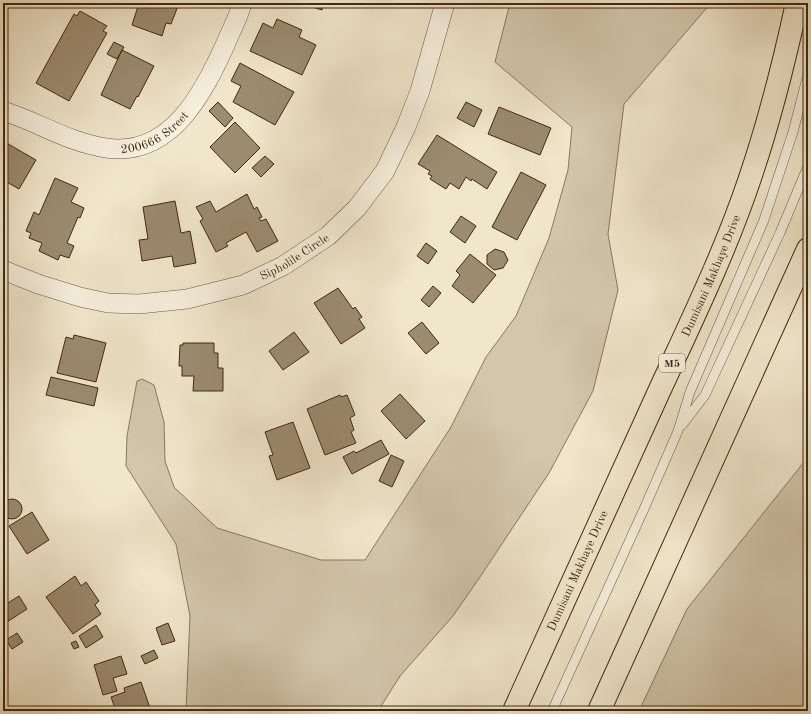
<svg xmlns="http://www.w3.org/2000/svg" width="811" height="714" viewBox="0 0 811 714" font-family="'Old Standard TT',serif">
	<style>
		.green { fill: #d2c6ab; stroke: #8a785c }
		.building { fill: #9c8b6f; stroke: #42290c }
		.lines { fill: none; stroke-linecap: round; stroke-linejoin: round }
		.service-casing { stroke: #6e583c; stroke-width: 10 }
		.minor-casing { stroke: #6e583c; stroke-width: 20 }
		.primary-casing { stroke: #42290c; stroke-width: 24 }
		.service { stroke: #f5efdd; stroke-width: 9 }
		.minor { stroke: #f5efdd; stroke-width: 19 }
		.primary { stroke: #f0e6cb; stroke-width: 22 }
		.labels { text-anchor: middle; stroke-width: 3; stroke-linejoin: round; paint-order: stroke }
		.shield { fill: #f5efdd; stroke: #78644b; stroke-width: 1 }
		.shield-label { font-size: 11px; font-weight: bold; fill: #42290c }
		.street-label { font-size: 12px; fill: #42290c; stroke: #f5efdd }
	</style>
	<rect width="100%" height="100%" fill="#f0e6cb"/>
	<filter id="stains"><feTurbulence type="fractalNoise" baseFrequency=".005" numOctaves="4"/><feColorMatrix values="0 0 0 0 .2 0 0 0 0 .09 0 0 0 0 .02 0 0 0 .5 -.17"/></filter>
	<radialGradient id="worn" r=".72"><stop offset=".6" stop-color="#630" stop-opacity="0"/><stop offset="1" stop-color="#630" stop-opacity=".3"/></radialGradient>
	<path class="green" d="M510,3h201l-87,101 -16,130 10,56 -25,101 -44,82 -69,104 -27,39 -53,60 -22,35h-192l4,-95 -14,-72 -50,-78 1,-30 10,-55 5,-2 12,6 10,37 1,39 9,26 43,41 104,32h44l86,-133 35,-70 30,-41 33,-78 19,-68 4,-43 -77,-65z
		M808,457v254h-169l48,-102z"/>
	<path class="building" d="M3,3h8l-8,7z
		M139,3h32l7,3 -7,18 -5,-1 -4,13 -30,-11z
		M299,3h25l-2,7z
		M80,11l27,15 -4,5 4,2 -38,68 -33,-18 38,-69 3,2z
		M277,19l25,11 -3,7 17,8 -14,30 -52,-24 13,-28 10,5z
		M114,42l10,5 -7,12 -10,-5z
		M122,50l32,16 -16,31 -1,-1 -7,13 -29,-14z
		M240,63l54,29 -19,33 -42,-23 8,-16 -10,-5z
		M218,102l15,16 -8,9 -16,-16z
		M466,102l16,8 -8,17 -17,-9z
		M499,107l52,21 -11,27 -52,-21z
		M235,122l25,26 -25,25 -25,-26z
		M437,135l60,37 -10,17 -15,-10 -1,2 -5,-4 -7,12 -9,-6 -4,6 -16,-10 2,-3 -4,-2 2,-3 -12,-7z
		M3,141l33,19 -17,29 -14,-8 -2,3z
		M265,156l9,8 -13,13 -9,-9z
		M521,172l25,13 -29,55 -25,-13z
		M55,178l23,10 -7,14 13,6 -4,10 -2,-1 -11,26 7,3 -5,12 -9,-3 -2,5 -19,-9 3,-8 -13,-5 2,-5 -5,-2 8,-19 5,3z
		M247,194l7,15 3,-2 5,10 -3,1 2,3 5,-2 12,22 -21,11 -11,-20 -20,11 2,3 -12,6 -16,-31 3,-2 -7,-12 14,-6 6,11z
		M175,201l6,32 9,-2 6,32 -22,4 -2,-11 -30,5 -3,-21 9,-1 -5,-32z
		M461,216l15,10 -11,17 -15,-11z
		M426,243l11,8 -9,13 -11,-8z
		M495,249l9,3 4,8 -5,8 -9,2 -7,-6v-9z
		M470,254l26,21 -23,28 -21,-17 8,-11 -4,-4z
		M433,286l8,7 -12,14 -8,-7z
		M338,288l15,21 2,-2 7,10 -3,2 6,9 -24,16 -27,-41z
		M422,322l17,21 -13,11 -18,-21z
		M294,332l15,20 -26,18 -14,-19z
		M74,335l32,8 -10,39 -39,-9 9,-36 7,2z
		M183,343h31v10h4v15h5v23h-30l1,-15h-12v-10h-3l1,-21h3z
		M51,377l47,11 -4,18 -48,-11z
		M400,394l25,27 -19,18 -25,-28z
		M340,395l1,2 6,-2 8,20 -5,3 4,12 -3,2 5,11 -31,12 -18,-46z
		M293,422l17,46 -33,12 -8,-24 4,-1 -8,-23z
		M381,440l8,14 -37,20 -9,-17 11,-6 2,2z
		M391,455l13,6 -12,26 -13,-6z
		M2 509a10 10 0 1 1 20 0a10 10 0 1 1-20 0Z
		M32,512l17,28 -22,14 -18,-28z
		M75,576l6,10 5,-4 13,19 -4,4 6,9 -28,20 -27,-37z
		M19,596l8,13 -20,13 -4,-7v-9z
		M168,623l7,18 -13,4 -6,-17z
		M96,625l7,12 -17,11 -7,-12z
		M17,633l6,9 -11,7 -6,-9z
		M76,641l3,6 -5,2 -3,-6z
		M154,650l4,8 -13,6 -4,-8z
		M121,656l6,18 -14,4 4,13 -14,4 -9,-30z
		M141,682l10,29h-35l-5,-14 14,-5 -1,-4z
		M33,706l2,5h-16z"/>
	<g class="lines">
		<g class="service-casing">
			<path id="service" d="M682,425l23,-30 75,-162 28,-67
				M552,711l92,-202 34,-78 12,-39 74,-172 29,-88 15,-58"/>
		</g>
		<g class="minor-casing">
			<g id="minor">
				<path id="s1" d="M3,111c36,11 64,31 103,37 65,10 98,-56 120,-105 5,-13 13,-26 16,-40"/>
				<path id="s2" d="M3,270l35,14 42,13 28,6 31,1 48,-5 56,-14 40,-19 45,-30 29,-28 28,-37 21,-44 14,-36 25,-88"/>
			</g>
		</g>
		<g class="primary-casing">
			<g id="primary">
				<path id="s3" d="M514,711c47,-105 95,-210 143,-315 32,-70 67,-141 92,-215 20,-58 35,-118 48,-178"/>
				<path d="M599,711l209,-462"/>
			</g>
		</g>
		<use href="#service" class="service"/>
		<use href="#minor" class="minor"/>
		<use href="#primary" class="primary"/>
	</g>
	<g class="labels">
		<rect class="shield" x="659" y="354" width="26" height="18" rx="3"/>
		<g class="shield-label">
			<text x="672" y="367">M5</text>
		</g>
		<g class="street-label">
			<text dy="4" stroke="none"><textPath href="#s1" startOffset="163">200666 Street</textPath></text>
			<text dy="4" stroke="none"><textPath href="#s2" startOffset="306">Sipholile Circle</textPath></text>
			<text dy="4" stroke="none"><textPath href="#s3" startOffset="478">Dumisani Makhaye Drive</textPath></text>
			<text dy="4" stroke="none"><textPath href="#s3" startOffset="154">Dumisani Makhaye Drive</textPath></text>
		</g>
	</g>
	<rect width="811" height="714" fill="none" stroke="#f0e6cb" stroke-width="16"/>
	<rect x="4" y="4" width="803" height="706" fill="none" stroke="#42290c" stroke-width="2"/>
	<rect x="8" y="8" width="795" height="698" fill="none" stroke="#42290c"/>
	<rect width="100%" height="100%" filter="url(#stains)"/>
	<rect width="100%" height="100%" fill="url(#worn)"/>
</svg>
